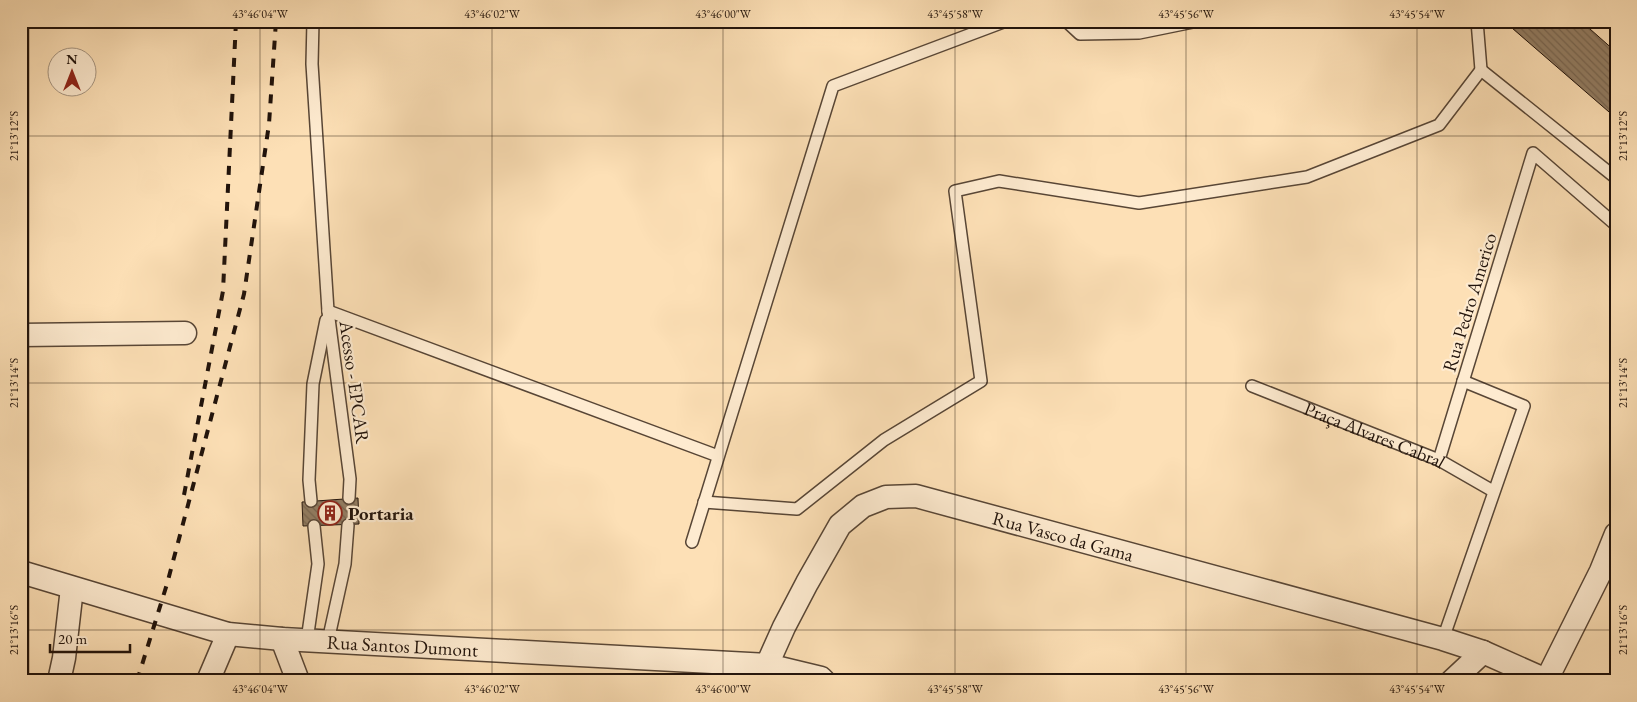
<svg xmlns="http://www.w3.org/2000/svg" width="1637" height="702" viewBox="0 0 1637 702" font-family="'EB Garamond',serif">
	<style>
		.building { fill: url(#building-back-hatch); stroke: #21130b }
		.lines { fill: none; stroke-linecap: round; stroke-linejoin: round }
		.lane-casing { stroke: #584636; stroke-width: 14 }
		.street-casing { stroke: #584636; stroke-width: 25 }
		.lane { stroke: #feebd0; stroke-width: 11 }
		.street { stroke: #feebd0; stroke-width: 22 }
		.rail { stroke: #21130b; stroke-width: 4; stroke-dasharray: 9 9; stroke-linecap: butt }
		.ticks { fill: none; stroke: #21130b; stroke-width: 1; stroke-opacity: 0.45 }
		.labels { text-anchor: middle; stroke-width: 4.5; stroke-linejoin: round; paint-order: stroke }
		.street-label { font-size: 19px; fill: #21130b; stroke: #feebd0 }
		.poi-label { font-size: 19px; font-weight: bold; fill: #21130b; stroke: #feebd0; text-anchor: start }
		.neatline { fill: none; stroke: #21130b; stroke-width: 2 }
		.ticks-label { font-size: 12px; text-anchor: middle; fill: #21130b }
	</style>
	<defs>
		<pattern id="building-back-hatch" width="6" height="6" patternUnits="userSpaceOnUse" patternTransform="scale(1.25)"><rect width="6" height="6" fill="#937e64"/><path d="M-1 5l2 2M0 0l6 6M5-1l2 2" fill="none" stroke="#786651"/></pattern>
	</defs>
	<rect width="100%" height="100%" fill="#fde0b6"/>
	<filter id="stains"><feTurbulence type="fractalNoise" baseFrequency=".004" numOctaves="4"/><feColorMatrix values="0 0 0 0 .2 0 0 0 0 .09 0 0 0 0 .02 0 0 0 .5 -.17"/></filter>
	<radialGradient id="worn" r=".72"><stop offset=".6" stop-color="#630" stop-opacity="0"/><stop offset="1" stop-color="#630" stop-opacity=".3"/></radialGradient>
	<path class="building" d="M1581,21l35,31v66l-111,-96z
		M358,498l1,26 -56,2 -1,-24z"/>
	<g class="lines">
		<g class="lane-casing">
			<g id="lane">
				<path d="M313,21l-1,43 16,247 22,168 -1,19"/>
				<path d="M1066,21l14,13 59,-1 59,-12"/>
				<path d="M1477,21l4,49"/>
				<path d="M328,311l390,145"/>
				<path id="s1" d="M1252,386l187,74 54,31"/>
				<path d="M1439,460l94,-307 83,72"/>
				<path d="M311,501l-2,-21 4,-96 13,-64"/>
				<path d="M704,502l93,7 87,-69 97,-59 -26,-190 44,-10 140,22 168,-26 132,-52 42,-55 135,108"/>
				<path d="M692,542l141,-456 173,-65"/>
				<path d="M1601,571l15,6"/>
				<path d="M1443,639l81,-233 -61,-25"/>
				<path d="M307,640l11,-76 -4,-38"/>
				<path d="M328,641l17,-77 3,-39"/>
			</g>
		</g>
		<g class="street-casing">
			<g id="street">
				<path d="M21,335l164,-2"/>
				<path id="s2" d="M21,572l207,62 54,5 485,26 54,13 3,3"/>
				<path d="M282,639l16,42"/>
				<path id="s3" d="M767,665l17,-38 23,-44 33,-58 23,-19 23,-9 30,-1 527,143 40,13 63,28"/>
				<path d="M59,681l5,-23 8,-70"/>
				<path d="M208,681l20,-47"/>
				<path d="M1452,681l31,-29"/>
				<path d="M1546,681l55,-110 15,-37"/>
			</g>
		</g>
		<use href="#lane" class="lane"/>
		<use href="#street" class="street"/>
		<path class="rail" d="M184,495l39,-204 13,-270
			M137,681l30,-97 77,-290 25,-170 7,-103"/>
	</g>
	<path class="ticks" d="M29,21v660M260,21v660M492,21v660M723,21v660M955,21v660M1186,21v660M1417,21v660M21,136h1595M21,383h1595M21,630h1595"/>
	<defs>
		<g id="building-ring" transform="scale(1.25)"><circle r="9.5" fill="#feebd0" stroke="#8f2418" stroke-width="1.5"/><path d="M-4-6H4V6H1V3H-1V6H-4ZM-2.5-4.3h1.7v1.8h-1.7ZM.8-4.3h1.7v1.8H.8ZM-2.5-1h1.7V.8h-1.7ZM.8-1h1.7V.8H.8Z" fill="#8f2418"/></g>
	</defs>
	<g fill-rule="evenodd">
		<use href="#building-ring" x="330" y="513"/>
	</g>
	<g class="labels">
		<g class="street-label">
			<text transform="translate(1469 302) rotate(-73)" y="7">Rua Pedro Americo</text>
			<text transform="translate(355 382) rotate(82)" y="7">Acesso - EPCAR</text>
			<text dy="7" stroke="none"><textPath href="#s1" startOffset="132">Praça Alvares Cabral</textPath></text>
			<text dy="7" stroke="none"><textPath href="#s3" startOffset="395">Rua Vasco da Gama</textPath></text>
			<text dy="7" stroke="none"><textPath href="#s2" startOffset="391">Rua Santos Dumont</textPath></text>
		</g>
		<g class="poi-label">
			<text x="348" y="520">Portaria</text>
		</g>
	</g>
	<rect width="1637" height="702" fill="none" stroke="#fde0b6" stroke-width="55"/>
	<g transform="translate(72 72)"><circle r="24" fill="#feebd0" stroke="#a69581"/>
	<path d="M0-4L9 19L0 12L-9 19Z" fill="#8f2418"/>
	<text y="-8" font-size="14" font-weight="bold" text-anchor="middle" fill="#21130b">N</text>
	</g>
	<path d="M50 644v8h80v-8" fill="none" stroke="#21130b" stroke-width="2.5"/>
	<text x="58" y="644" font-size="15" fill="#21130b" stroke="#feebd0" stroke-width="4" paint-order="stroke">20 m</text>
	<rect x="28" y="28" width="1582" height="646" class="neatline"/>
	<g class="ticks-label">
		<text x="260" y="18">43°46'04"W</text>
		<text x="492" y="18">43°46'02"W</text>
		<text x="723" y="18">43°46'00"W</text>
		<text x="955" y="18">43°45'58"W</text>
		<text x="1186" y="18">43°45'56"W</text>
		<text x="1417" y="18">43°45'54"W</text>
		<text transform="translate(14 136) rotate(-90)" y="4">21°13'12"S</text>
		<text transform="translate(1623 136) rotate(-90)" y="4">21°13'12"S</text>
		<text transform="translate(14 383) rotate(-90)" y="4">21°13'14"S</text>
		<text transform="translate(1623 383) rotate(-90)" y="4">21°13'14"S</text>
		<text transform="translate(14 630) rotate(-90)" y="4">21°13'16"S</text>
		<text transform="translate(1623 630) rotate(-90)" y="4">21°13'16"S</text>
		<text x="260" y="693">43°46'04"W</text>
		<text x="492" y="693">43°46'02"W</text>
		<text x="723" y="693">43°46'00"W</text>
		<text x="955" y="693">43°45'58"W</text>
		<text x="1186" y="693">43°45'56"W</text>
		<text x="1417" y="693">43°45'54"W</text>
	</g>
	<rect width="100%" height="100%" filter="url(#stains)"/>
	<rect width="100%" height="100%" fill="url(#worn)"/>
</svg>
